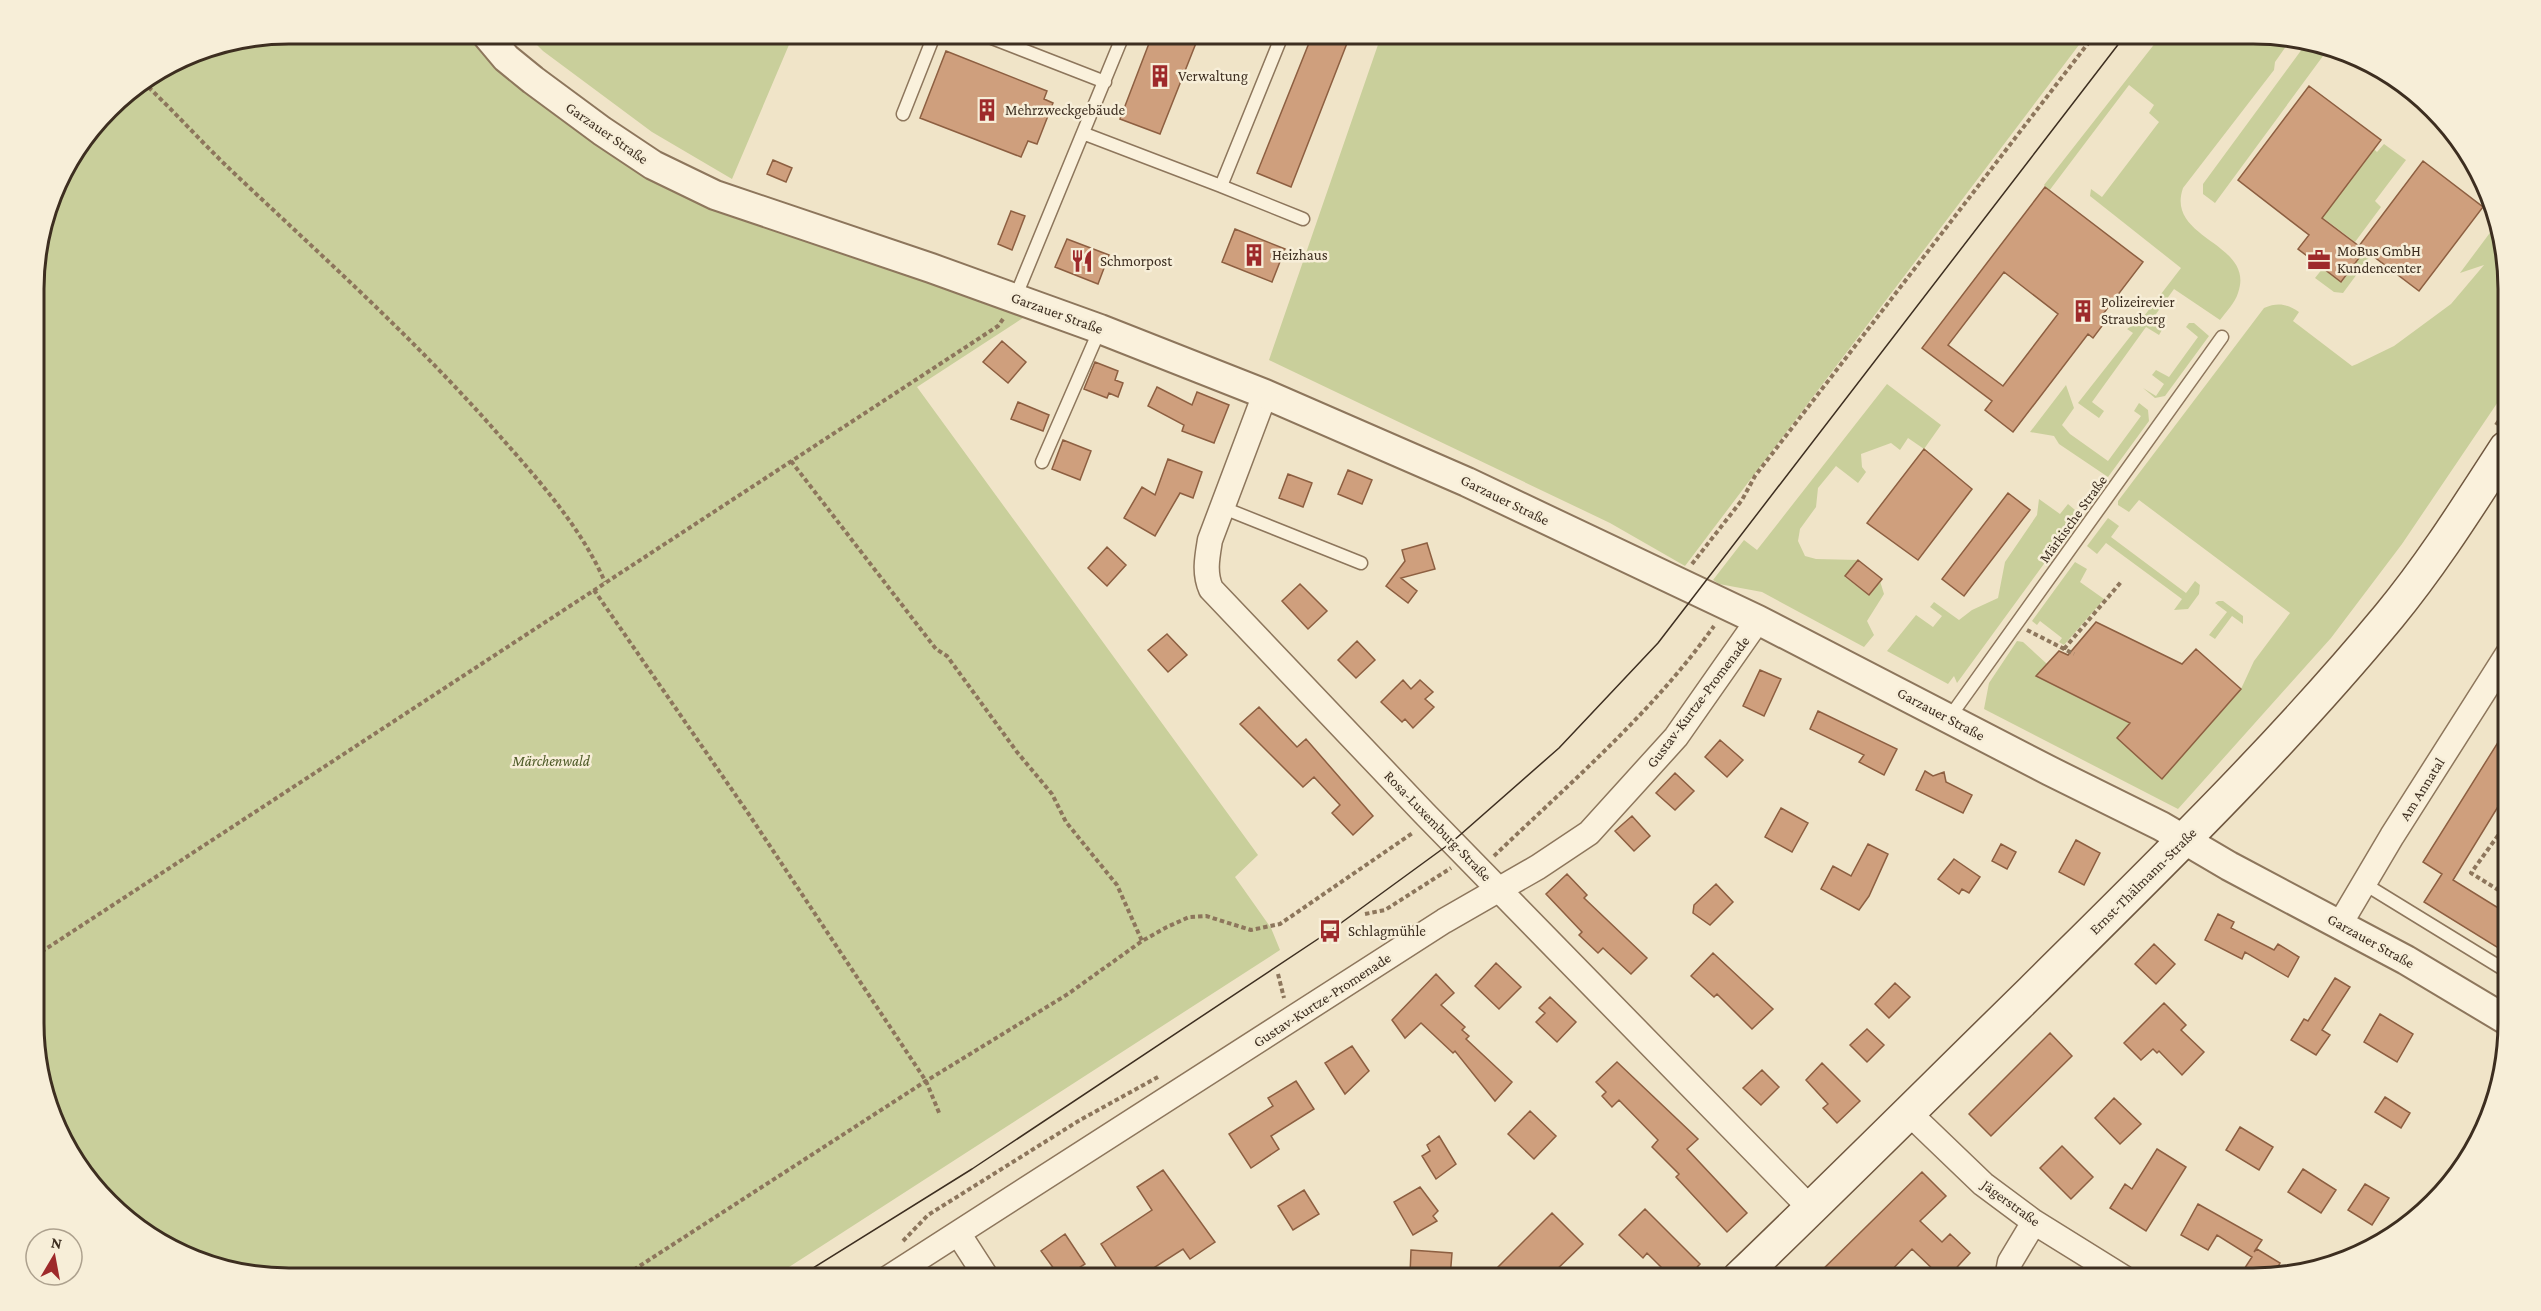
<svg xmlns="http://www.w3.org/2000/svg" width="2541" height="1311" viewBox="0 0 2541 1311" font-family="'Crimson Pro',serif">
	<style>
		.green { fill: #c9cf9b }
		.building { fill: #cf9f7d; stroke: #8d5f41; stroke-width: 1.5; fill-rule: evenodd }
		.lines { fill: none; stroke-linecap: round; stroke-linejoin: round }
		.service-casing { stroke: #8d765c; stroke-width: 15 }
		.minor-casing { stroke: #8d765c; stroke-width: 27 }
		.tertiary-casing { stroke: #8d765c; stroke-width: 32 }
		.secondary-casing { stroke: #6f573f; stroke-width: 36 }
		.path { stroke: #8d765c; stroke-width: 4; stroke-dasharray: 4.5 3; stroke-linecap: butt }
		.service { stroke: #faf1dc; stroke-width: 12 }
		.minor { stroke: #faf1dc; stroke-width: 24 }
		.tertiary { stroke: #faf1dc; stroke-width: 28 }
		.secondary { stroke: #faf1dc; stroke-width: 33 }
		.tram { stroke: #3d2e20; stroke-width: 1.5 }
		.labels { text-anchor: middle; stroke-width: 5; stroke-linejoin: round; paint-order: stroke }
		.poi-label { font-size: 15px; fill: #3d2e20; stroke: #f7eed8; text-anchor: start }
		.street-label { font-size: 15px; fill: #3d2e20; stroke: #f7eed8 }
		.park-label { font-size: 15px; font-style: italic; fill: #4d5a26; stroke: #f7eed8 }
		.rim { fill: none; stroke: #3d2e20; stroke-width: 3 }
	</style>
	<rect width="100%" height="100%" fill="#f0e4c8"/>
	<path class="green" d="M288,33h186l109,97 443,186 -109,71 341,468 -23,22 36,51 9,22 -508,328h-484l-113,-26 -55,-37 -44,-50 -41,-109 -1,-785 25,-95 61,-79 71,-45z
		M525,33h269l-62,146 -80,-47 -109,-81z
		M1376,33h712l-403,533 -75,-43 -341,-163 112,-324z
		M2163,33h90l36,9 -14,20 -1,8 -91,118c-18,52 73,54 55,105 -3,10 -12,19 -18,27l-46,-31 -23,32 12,7 -4,7 -13,-8 -54,75 12,9 -5,7 -21,-15 55,-70 -6,-4 14,-9 40,-52 -91,-72 1,-7 11,8 57,-75 -10,-9 5,-8 -25,-20 -80,106 -5,-6z
		M2305,45l18,11 -108,147 -12,-9v-10z
		M2384,144l22,16 -31,41 6,6 -26,35 -33,-25 52,-68 3,3z
		M2495,226l11,29v135l-104,154 -71,94 -153,171 -194,-100 5,-26 28,-42 6,1 24,22 -11,12 94,47 -13,15 45,40 79,-89 13,-28 36,-48 -151,-113 -10,12 -11,-7v-4l146,-193c14,-6 23,-4 35,4l-6,9 59,45 5,-2 37,-18 57,-42 33,-39 -24,8z
		M2365,250l6,5 -28,38 -9,-1 -19,-14 8,-10 19,14z
		M2189,323h5l15,13 -44,60 -10,2 -12,-10 13,8 8,-12 -12,-9 4,-5 13,7 29,-40 -12,-10z
		M1887,384l54,41 -17,24 -16,-11 -8,12 -9,-7 -30,11 1,13 4,5 -8,11 -22,-17 -18,22 -2,19 -16,22 -2,12 7,15 11,3 42,1 -13,17 24,18 11,-14 4,13 -17,27 7,14 -10,12 -102,-55 -43,-8 -6,-4 31,-40 13,10z
		M2066,385l8,23 -12,17 8,9 38,27 33,-45 -7,-5 5,-8 9,7 1,11 -41,56 -49,-33 -5,-8 -24,-4z
		M2039,499l21,15 8,-10 7,6 -2,14 -116,159 -3,-7 -6,8 -61,-33 29,-36 17,12 9,-11 -12,-9 4,-5 25,18 13,-10 26,-12 7,-36 32,-47z
		M2108,518l11,8 -8,11 75,56 9,-12 5,4 -1,9 -11,15 -14,1 8,-11 -76,-56 -9,11 -10,-8z
		M2075,562l12,7 -7,13 24,17 -40,46 -5,-3 3,-4 -22,-17 -3,4 -5,-4z
		M2218,601h5l20,15v8l-11,-8 -17,23 -6,-4 18,-23 -12,-9z"/>
	<path class="building" d="M1153,33h47l-40,101 -40,-15z
		M1313,33h38l-60,154 -34,-14z
		M946,51l101,40 -3,8 9,4 -16,41 -9,-3 -7,16 -101,-39z
		M2309,86l72,54 -59,78 37,28 64,-85 60,46 -64,84 -54,-41 -24,32 -43,-33 11,-14 -71,-55z
		M773,160l19,8 -6,14 -19,-8z
		M2045,187l98,75 -43,56 5,4 -12,16 -5,-4 -75,98 -28,-22 7,-9 -70,-53zM2004,272l54,42 -55,72 -55,-41z
		M1011,211l14,5 -13,34 -14,-6z
		M1235,229l50,20 -13,33 -50,-20z
		M1067,239l42,16 -11,29 -43,-17z
		M1002,341l24,21 -18,21 -25,-21z
		M1095,362l23,9 -3,9 8,3 -5,14 -9,-4 -2,5 -23,-9z
		M1157,387l35,18 5,-13 32,13 -15,38 -32,-12 2,-6 -36,-19z
		M1018,402l31,13 -6,16 -32,-12z
		M1063,440l28,11 -11,29 -28,-11z
		M1924,449l48,40 -54,71 -51,-37z
		M1168,459l34,13 -9,26 -13,-5 -25,43 -31,-18 18,-31 13,8z
		M1348,470l24,10 -10,24 -24,-10z
		M1288,474l24,9 -9,24 -24,-9z
		M2008,493l22,17 -66,86 -22,-17z
		M1427,543l8,26 -34,9 16,13 -9,12 -22,-17 19,-25 -3,-11z
		M1107,547l19,18 -19,21 -19,-18z
		M1858,560l24,19 -13,16 -24,-19z
		M1300,584l27,27 -19,18 -26,-28z
		M2096,622l86,42 14,-15 45,40 -79,90 -45,-41 13,-15 -94,-47 23,-25 9,4z
		M1167,634l20,21 -19,17 -20,-22z
		M1357,641l18,19 -19,18 -18,-18z
		M1760,670l21,9 -17,37 -21,-10z
		M1403,680l8,9 9,-9 13,12 -8,7 9,8 -21,21 -8,-9 -3,3 -21,-20z
		M1259,707l38,40 9,-8 67,77 -20,19 -21,-22 8,-8 -26,-28 -11,10 -63,-63z
		M1818,711l79,38 -13,26 -25,-13 5,-7 -54,-26z
		M2507,728v64l-54,88 55,34v40l-84,-52 18,-28 -19,-12z
		M1720,740l23,20 -16,17 -22,-20z
		M1925,771l8,5 11,-4 2,10 26,13 -9,18 -47,-23z
		M1675,773l19,18 -19,19 -19,-17z
		M1781,808l27,15 -16,29 -27,-15z
		M1632,816l18,20 -16,15 -19,-20z
		M2076,840l24,13 -16,32 -25,-13z
		M1868,844l20,10 -19,42 -10,14 -38,-21 12,-23 18,10z
		M2001,844l15,8 -9,17 -15,-8z
		M1954,859l26,18 -11,16 -7,-4 -3,5 -21,-15z
		M1567,874l20,21 -3,3 63,60 -16,16 -28,-26 -5,5 -19,-18 3,-3 -36,-38z
		M1716,884l17,18 -23,23 -17,-12 1,-8z
		M2218,914l16,8 -3,6 43,22 4,-6 21,13 -11,20 -43,-25 -3,7 -37,-19z
		M2154,944l21,20 -19,20 -21,-20z
		M1713,953l60,56 -21,20 -35,-35 -3,3 -23,-21z
		M1496,963l25,24 -22,22 -24,-23z
		M1436,974l18,19 -13,12 24,22 -3,3 7,6 -3,3 46,43 -17,19 -40,-50 -2,2 -32,-30 -16,15 -13,-18z
		M2335,978l15,9 -28,43 8,5 -14,20 -25,-15 13,-21 4,2z
		M1895,983l15,14 -21,21 -14,-14z
		M1550,997l26,25 -19,20 -21,-20 9,-9 -6,-5z
		M2164,1003l22,22 -5,5 23,22 -22,23 -23,-24 -2,2 -4,-4 -12,11 -17,-17z
		M2380,1014l33,20 -16,28 -33,-20z
		M1867,1029l17,16 -17,17 -17,-17z
		M2050,1033l22,23 -81,80 -22,-22z
		M1352,1046l17,25 -24,23 -20,-31z
		M1617,1062l81,77 -11,10 60,64 -20,19 -51,-55 3,-3 -27,-27 6,-7 -39,-40 -7,7 -10,-11 4,-4 -10,-10z
		M1822,1063l38,38 -23,22 -14,-15 5,-4 -22,-24z
		M1762,1070l17,17 -18,18 -18,-17z
		M1296,1081l18,28 -43,27 8,13 -28,19 -22,-34 44,-28 -5,-8z
		M2385,1097l25,16 -9,15 -26,-16z
		M2114,1098l27,26 -21,20 -25,-26z
		M1530,1111l26,25 -22,23 -26,-25z
		M2240,1127l33,20 -14,23 -33,-20z
		M1439,1136l17,28 -20,15 -14,-23 8,-5 -3,-6z
		M2062,1146l31,31 -22,22 -31,-31z
		M2157,1149l29,18 -40,64 -36,-23 15,-24 7,5z
		M2303,1169l33,21 -15,23 -33,-21z
		M1163,1170l52,72 -25,17 -7,-10 -45,29h-15l-22,-34 51,-34 -15,-23z
		M1922,1172l24,24 -26,25 22,21 8,-8 20,19 -23,25h-5l-30,-29 -28,29h-70z
		M2365,1184l24,14 -17,27 -24,-15z
		M1420,1187l18,24 -5,5 4,5 -24,14 -19,-33z
		M1304,1190l15,24 -26,16 -15,-24z
		M2198,1204l64,36 -8,12 3,-3 23,14 -8,14h-33l13,-20 -35,-22 -9,15 -27,-15z
		M1645,1209l55,55 -13,14h-15l-25,-25 -4,5 -24,-23z
		M1552,1213l31,31 -35,34h-61z
		M1065,1234l20,30 -17,11 -5,-6 -6,4 -16,-22z
		M1411,1250l41,3 -2,25 -40,-3z"/>
	<g class="lines">
		<g class="service-casing">
			<path id="service" d="M979,33l126,49
				M903,114l32,-81
				M1085,134l136,52 62,-153
				M1221,186l82,33
				M1015,298l109,-265
				M1042,462l58,-133
				M1221,507l140,56
				M1949,718l273,-381
				M2363,883l145,89"/>
		</g>
		<g class="minor-casing">
			<path id="minor" d="M1265,394l-55,146c-3,18 -6,33 1,49l213,224 387,396
				M2340,924l52,-88 115,-181
				M1909,1113l74,71 51,38 90,56
				M958,1233l29,45
				M888,1278l556,-357 94,-54 51,-34 87,-96 82,-117
				M2007,1278l3,-16 24,-40"/>
		</g>
		<g class="tertiary-casing">
			<path id="tertiary" d="M485,33l21,25 27,22 69,51 51,34 62,30 216,73 169,61 165,65 202,88 291,138 292,151 111,55 68,40 177,94 102,61"/>
		</g>
		<g class="secondary-casing">
			<path id="secondary" d="M1739,1278c99,-95 195,-191 293,-287 122,-121 247,-242 357,-375 43,-52 80,-111 117,-168"/>
		</g>
		<path class="path" d="M143,82c32,30 61,63 93,93 87,82 175,161 255,251 42,48 88,97 114,156
			M2496,425l10,-15
			M791,461l145,188 11,7 70,96 35,42 14,28 51,63 25,56
			M1692,564l50,-64 13,-24 341,-443
			M594,590l154,223 178,268 14,34
			M2027,630l47,24
			M2064,649l57,-67
			M2507,823l-36,50 37,23
			M1494,856c76,-73 159,-144 220,-230
			M1365,914l20,-4 66,-42
			M35,956l963,-630 5,-7
			M1278,974l6,24
			M903,1241l25,-26 152,-95 78,-43
			M621,1278l305,-197 142,-87 74,-53 25,-14 22,-10 17,-1 45,14 29,-6 134,-92
			M855,1278l14,-9
			M1573,1278l9,-9"/>
		<use href="#service" class="service"/>
		<use href="#minor" class="minor"/>
		<use href="#tertiary" class="tertiary"/>
		<use href="#secondary" class="secondary"/>
		<path class="tram" d="M797,1278l175,-109 358,-238 122,-89 107,-94 99,-105 469,-610"/>
	</g>
	<defs>
		<g id="building-bare" transform="scale(1.8)"><path d="M-4-6H4V6H1V3H-1V6H-4ZM-2.5-4.3h1.7v1.8h-1.7ZM.8-4.3h1.7v1.8H.8ZM-2.5-1h1.7V.8h-1.7ZM.8-1h1.7V.8H.8Z" fill="#9e2a2b" stroke="#f7eed8" stroke-width="2.5" paint-order="stroke"/></g>
		<g id="office-bare" transform="scale(1.8)"><path d="M-6-3h4V-5.5h4V-3h4V5H-6ZM-1-4.5V-3h2v-1.5ZM-6 0V1H6V0Z" fill="#9e2a2b" stroke="#f7eed8" stroke-width="2.5" paint-order="stroke"/></g>
		<g id="restaurant-bare" transform="scale(1.8)"><path d="M-5-6h1v4h1v-4h1v4h1v-4h1v5L-1.5 .5V6h-2V.5L-5-1ZM5-6V6H3V1.5H1.5Q1.5-4 5-6Z" fill="#9e2a2b" stroke="#f7eed8" stroke-width="2.5" paint-order="stroke"/></g>
		<g id="bus-bare" transform="scale(1.8)"><path d="M-5-6H5V4H4V6H2V4H-2V6H-4V4H-5ZM-3.5-4V0h7V-4ZM-3.5 1.2v1.5H-2V1.2ZM2 1.2v1.5H3.5V1.2Z" fill="#9e2a2b" stroke="#f7eed8" stroke-width="2.5" paint-order="stroke"/></g>
	</defs>
	<g fill-rule="evenodd">
		<use href="#building-bare" x="1160" y="76"/>
		<use href="#building-bare" x="987" y="110"/>
		<use href="#building-bare" x="1254" y="255"/>
		<use href="#office-bare" x="2319" y="260"/>
		<use href="#restaurant-bare" x="1082" y="261"/>
		<use href="#building-bare" x="2083" y="311"/>
		<use href="#bus-bare" x="1330" y="931"/>
	</g>
	<g class="labels">
		<g class="poi-label">
			<text x="1178" y="81">Verwaltung</text>
			<text x="1005" y="115">Mehrzweckgebäude</text>
			<text x="2337" y="256">MoBus GmbH<tspan x="2337" dy="17">Kundencenter</tspan></text>
			<text x="1272" y="260">Heizhaus</text>
			<text x="1100" y="266">Schmorpost</text>
			<text x="2101" y="307">Polizeirevier<tspan x="2101" dy="17">Strausberg</tspan></text>
			<text x="1348" y="936">Schlagmühle</text>
		</g>
		<g class="street-label">
			<text transform="translate(607 133) rotate(35)" y="5">Garzauer Straße</text>
			<text transform="translate(1057 313) rotate(20)" y="5">Garzauer Straße</text>
			<text transform="translate(1505 500) rotate(26)" y="5">Garzauer Straße</text>
			<text transform="translate(2073 519) rotate(-54)" y="5">Märkische Straße</text>
			<text transform="translate(1698 702) rotate(-53)" y="5">Gustav-Kurtze-Promenade</text>
			<text transform="translate(1941 714) rotate(28)" y="5">Garzauer Straße</text>
			<text transform="translate(2422 789) rotate(-58)" y="5">Am Annatal</text>
			<text transform="translate(1438 826) rotate(46)" y="5">Rosa-Luxemburg-Straße</text>
			<text transform="translate(2143 881) rotate(-45)" y="5">Ernst-Thälmann-Straße</text>
			<text transform="translate(2371 941) rotate(29)" y="5">Garzauer Straße</text>
			<text transform="translate(1322 1000) rotate(-33)" y="5">Gustav-Kurtze-Promenade</text>
			<text transform="translate(2011 1203) rotate(36)" y="5">Jägerstraße</text>
		</g>
		<g class="park-label">
			<text x="551" y="766">Märchenwald</text>
		</g>
	</g>
	<path d="M0 0H2541V1311H0ZM289 44H2253A245 245 0 0 1 2498 289V1023A245 245 0 0 1 2253 1268H289A245 245 0 0 1 44 1023V289A245 245 0 0 1 289 44Z" fill="#f7eed8" fill-rule="evenodd"/>
	<path class="rim" d="M289 44H2253A245 245 0 0 1 2498 289V1023A245 245 0 0 1 2253 1268H289A245 245 0 0 1 44 1023V289A245 245 0 0 1 289 44Z"/>
	<g transform="translate(54 1257) rotate(10)"><circle r="28" fill="#f7eed8" stroke="#ada18e" stroke-width="1.5"/>
	<path d="M0-4.5L10 22L0 15L-10 22Z" fill="#9e2a2b"/>
	<text y="-9" font-size="16" font-weight="bold" text-anchor="middle" fill="#3d2e20">N</text>
	</g>
</svg>
